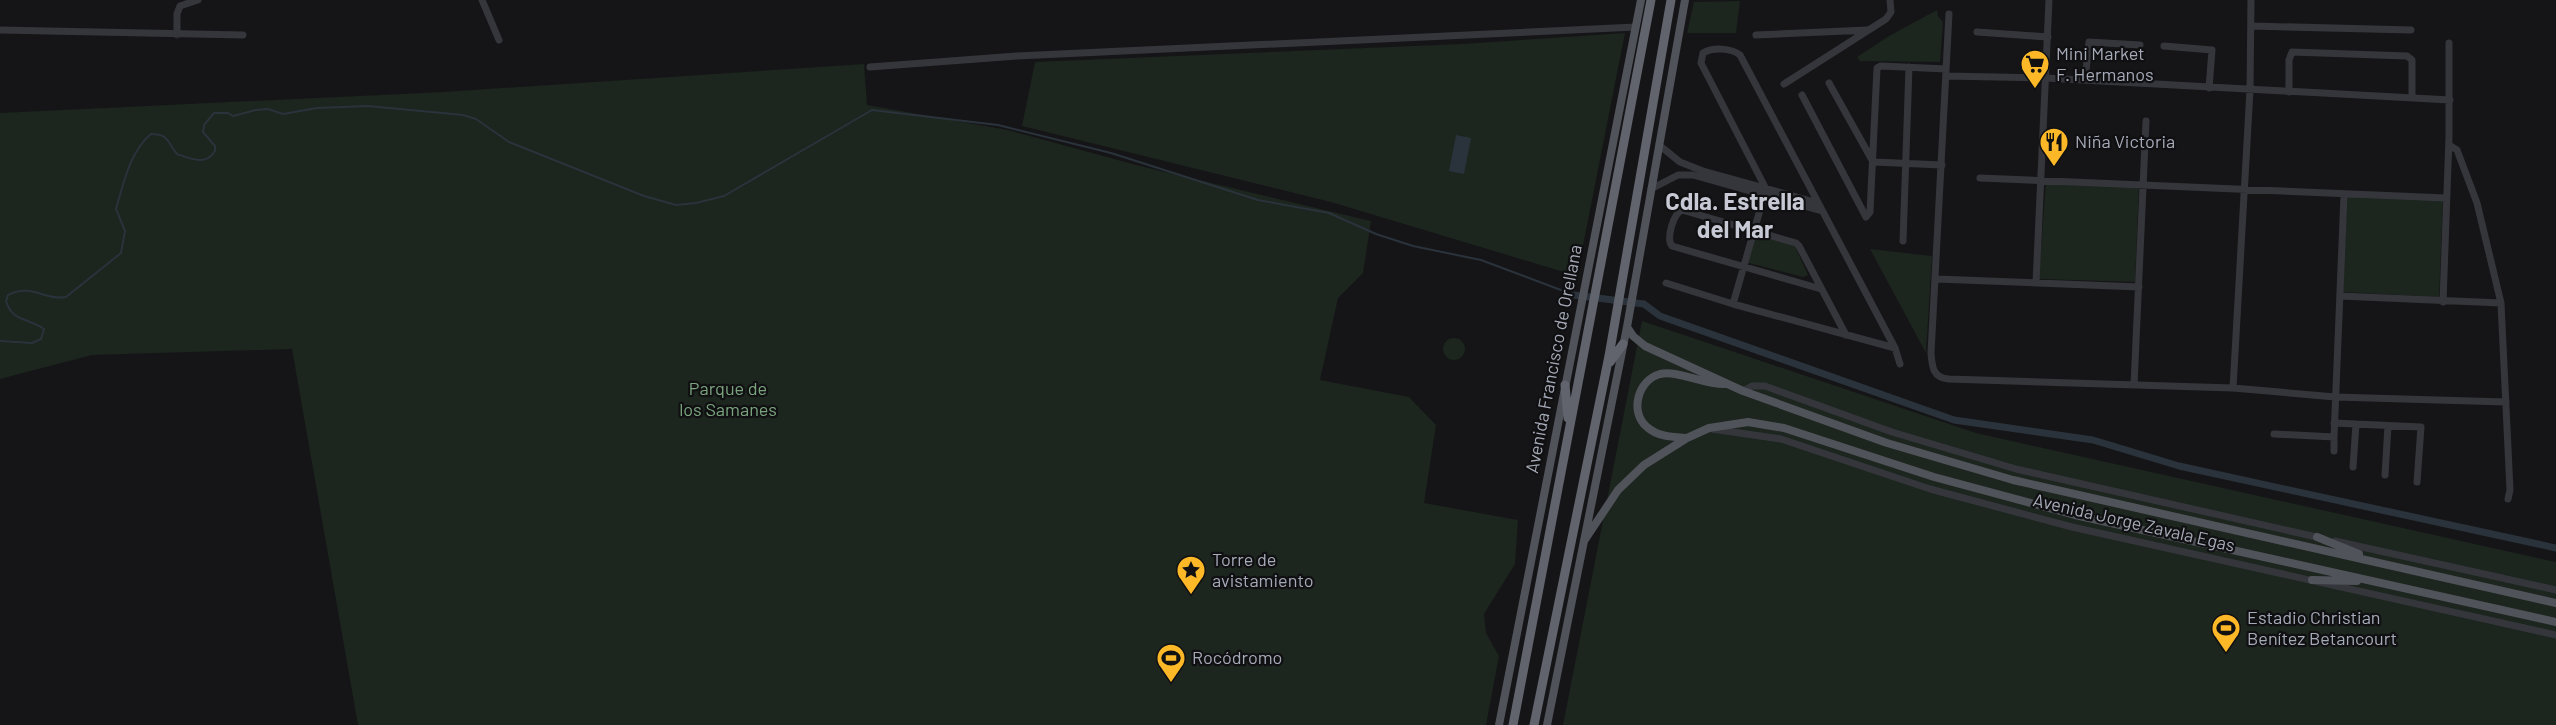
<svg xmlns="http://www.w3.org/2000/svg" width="2556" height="725" viewBox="0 0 2556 725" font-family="Barlow,sans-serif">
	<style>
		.green { fill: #1c251e }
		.water { fill: #2a333b }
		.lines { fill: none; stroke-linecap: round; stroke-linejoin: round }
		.stream { stroke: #2a333b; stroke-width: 2 }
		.canal { stroke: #2a333b; stroke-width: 7 }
		.minor { stroke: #35363c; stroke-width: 7 }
		.major { stroke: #51535b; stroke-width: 8 }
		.highway { stroke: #61646d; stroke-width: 9 }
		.labels { text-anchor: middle; stroke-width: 4.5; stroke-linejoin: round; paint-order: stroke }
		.poi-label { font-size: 18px; fill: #a6abb8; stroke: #101012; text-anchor: start }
		.street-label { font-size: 18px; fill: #a6abb8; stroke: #101012 }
		.park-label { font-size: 18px; fill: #7ba47e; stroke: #101012 }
		.district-label { font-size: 24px; font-weight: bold; fill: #c7cad4; stroke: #101012 }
	</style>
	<rect width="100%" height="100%" fill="#151517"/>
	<path class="green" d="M1740,1l-4,32h-49l7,-31z
		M1937,10l1,6 5,6 -3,40 -80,-1 -3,-4 32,-21z
		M1625,33l-48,243 -246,-74 -309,-76 13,-64 427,-18z
		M864,64l3,41 141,25 132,36 231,55 -8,52 -25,25 -18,82 89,17 27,28 -12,78 94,17 -3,44 -31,50 2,19 13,23 -13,69h-1128l-66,-376 -200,6 -92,24v-266l443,-21z
		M2046,181l93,6 -4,95 -96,-3z
		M2347,196l96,4 -4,97 -96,-5z
		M1754,233l39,9 15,33 -5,2 -58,-15z
		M1870,249l62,7 -6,97z
		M1642,321l334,112 580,129v163h-993z
		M1443 349a11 11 0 1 1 22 0a11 11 0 1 1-22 0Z"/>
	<path class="water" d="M1456,135l15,3 -7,36 -15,-3z"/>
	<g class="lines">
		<path class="stream" d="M0,341l32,2 9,-4 3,-10c-15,-11 -32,-7 -38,-28l2,-6c24,-12 37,6 58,2l55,-44 4,-22 -9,-22c7,-24 14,-58 35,-75 18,0 16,8 26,20 14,5 29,12 38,-3v-5l-12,-14 1,-7 10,-12h14l5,3 23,-6 12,-1 15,5 34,-6 51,-2 95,9 13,4 33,23 135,54 32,9 20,-2 28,-7 148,-86 126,15 113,28 147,47 71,13 47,21 37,12 68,14 93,35"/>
		<path class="canal" d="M1574,295l70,9 16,12 294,104 139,20 86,26 377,82"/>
		<path class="minor" d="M482,0l17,40
			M1949,14l-18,339c1,14 2,25 18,26l284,9 102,9 171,5
			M2251,26l160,4
			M0,30l243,5
			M1977,32l71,5
			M177,35v-21l3,-8 18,-6
			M1756,35l111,-5
			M2164,46l48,4 -3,38
			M870,67l147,-11 619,-29
			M1946,76l100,2 404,22
			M2085,80l4,-38 51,3
			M1829,83l43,77
			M1784,84l102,-65 5,-7 -1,-12
			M2289,92v-32l3,-8 115,4 5,4v38
			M1802,95l64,122 4,-5 7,-144 4,-2 65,3
			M1659,145l21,17 23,9 115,32
			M2449,145l8,5 20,53 24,100 9,187 -2,9
			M1874,162l68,3
			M1980,178l466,20
			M1651,189l27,-14h15l129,36
			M1903,241l6,-174
			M1937,279l202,8
			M1666,283l67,21 162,44
			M2036,283l13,-283
			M1821,289l-149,-43c-6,-7 1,-32 10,-36l114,33 3,3 47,89
			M2340,296l161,7
			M2443,302l6,-165v-94
			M1733,304l33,-115 -65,-126 2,-10c10,-6 28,-5 37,2l155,293 5,16
			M2134,385l12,-264
			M2233,388l17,-298 1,-90
			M1743,391l9,-5h13l127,46 124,37 305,69
			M2334,423l87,4 -4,55
			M1712,429l69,10 149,50 142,38 484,108
			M2274,434l60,3 10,-242
			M2334,437v14
			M2353,467l3,-43
			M2385,475l3,-49
			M2335,541l221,49"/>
		<path class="major" d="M1627,327l6,9 12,10 98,45 144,52 126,37 543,123
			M1687,438c-14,-1 -29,-1 -40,-11 -18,-15 -9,-47 13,-53 18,-4 45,11 65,10
			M2317,537l42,17
			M1584,541l34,-51 26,-25 43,-27 22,-10 39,-6 36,6 150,49 141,38 481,107
			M2312,580l45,1
			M1499,725l142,-725
			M1547,725l80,-398 58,-327"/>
		<path class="highway" d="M1610,362l13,-18
			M1565,385l3,33
			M1513,725l138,-725
			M1534,725l75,-369 62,-356"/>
	</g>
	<defs>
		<g id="supermarket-pin" transform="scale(1.5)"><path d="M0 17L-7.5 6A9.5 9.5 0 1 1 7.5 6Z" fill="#fdb827" stroke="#101012"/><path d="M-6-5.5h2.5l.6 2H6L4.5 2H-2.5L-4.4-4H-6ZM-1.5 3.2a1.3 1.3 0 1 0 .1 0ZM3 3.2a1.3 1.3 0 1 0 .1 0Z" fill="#111"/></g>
		<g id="restaurant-pin" transform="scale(1.5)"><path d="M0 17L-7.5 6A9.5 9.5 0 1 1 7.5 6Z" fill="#fdb827" stroke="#101012"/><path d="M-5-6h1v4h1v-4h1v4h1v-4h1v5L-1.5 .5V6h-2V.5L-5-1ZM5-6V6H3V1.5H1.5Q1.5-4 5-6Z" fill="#111"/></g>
		<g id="sight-pin" transform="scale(1.5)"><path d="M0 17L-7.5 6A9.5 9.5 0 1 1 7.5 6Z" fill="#fdb827" stroke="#101012"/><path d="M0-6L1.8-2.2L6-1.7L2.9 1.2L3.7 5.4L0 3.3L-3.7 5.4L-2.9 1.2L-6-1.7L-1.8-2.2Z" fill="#111"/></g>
		<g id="stadium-pin" transform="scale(1.5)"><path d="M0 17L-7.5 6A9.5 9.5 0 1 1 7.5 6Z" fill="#fdb827" stroke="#101012"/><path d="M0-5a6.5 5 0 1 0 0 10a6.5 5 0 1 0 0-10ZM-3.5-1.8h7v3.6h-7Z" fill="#111"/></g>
	</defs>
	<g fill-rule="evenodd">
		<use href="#supermarket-pin" x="2035" y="64"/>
		<use href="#restaurant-pin" x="2054" y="142"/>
		<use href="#sight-pin" x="1191" y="570"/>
		<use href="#stadium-pin" x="2226" y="628"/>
		<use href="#stadium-pin" x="1171" y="658"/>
	</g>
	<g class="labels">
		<g class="poi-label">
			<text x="2056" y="60">Mini Market<tspan x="2056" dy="21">F. Hermanos</tspan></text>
			<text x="2075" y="148">Niña Victoria</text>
			<text x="1212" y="566">Torre de<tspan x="1212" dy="21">avistamiento</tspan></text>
			<text x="2247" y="624">Estadio Christian<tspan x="2247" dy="21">Benítez Betancourt</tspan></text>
			<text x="1192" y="664">Rocódromo</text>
		</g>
		<g class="street-label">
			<text transform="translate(1554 359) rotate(-79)" y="6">Avenida Francisco de Orellana</text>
			<text transform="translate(2134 523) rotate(13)" y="6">Avenida Jorge Zavala Egas</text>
		</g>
		<g class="park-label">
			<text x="728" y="395">Parque de<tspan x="728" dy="21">los Samanes</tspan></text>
		</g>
		<g class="district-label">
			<text x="1735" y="210">Cdla. Estrella<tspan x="1735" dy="28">del Mar</tspan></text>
		</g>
	</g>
</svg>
